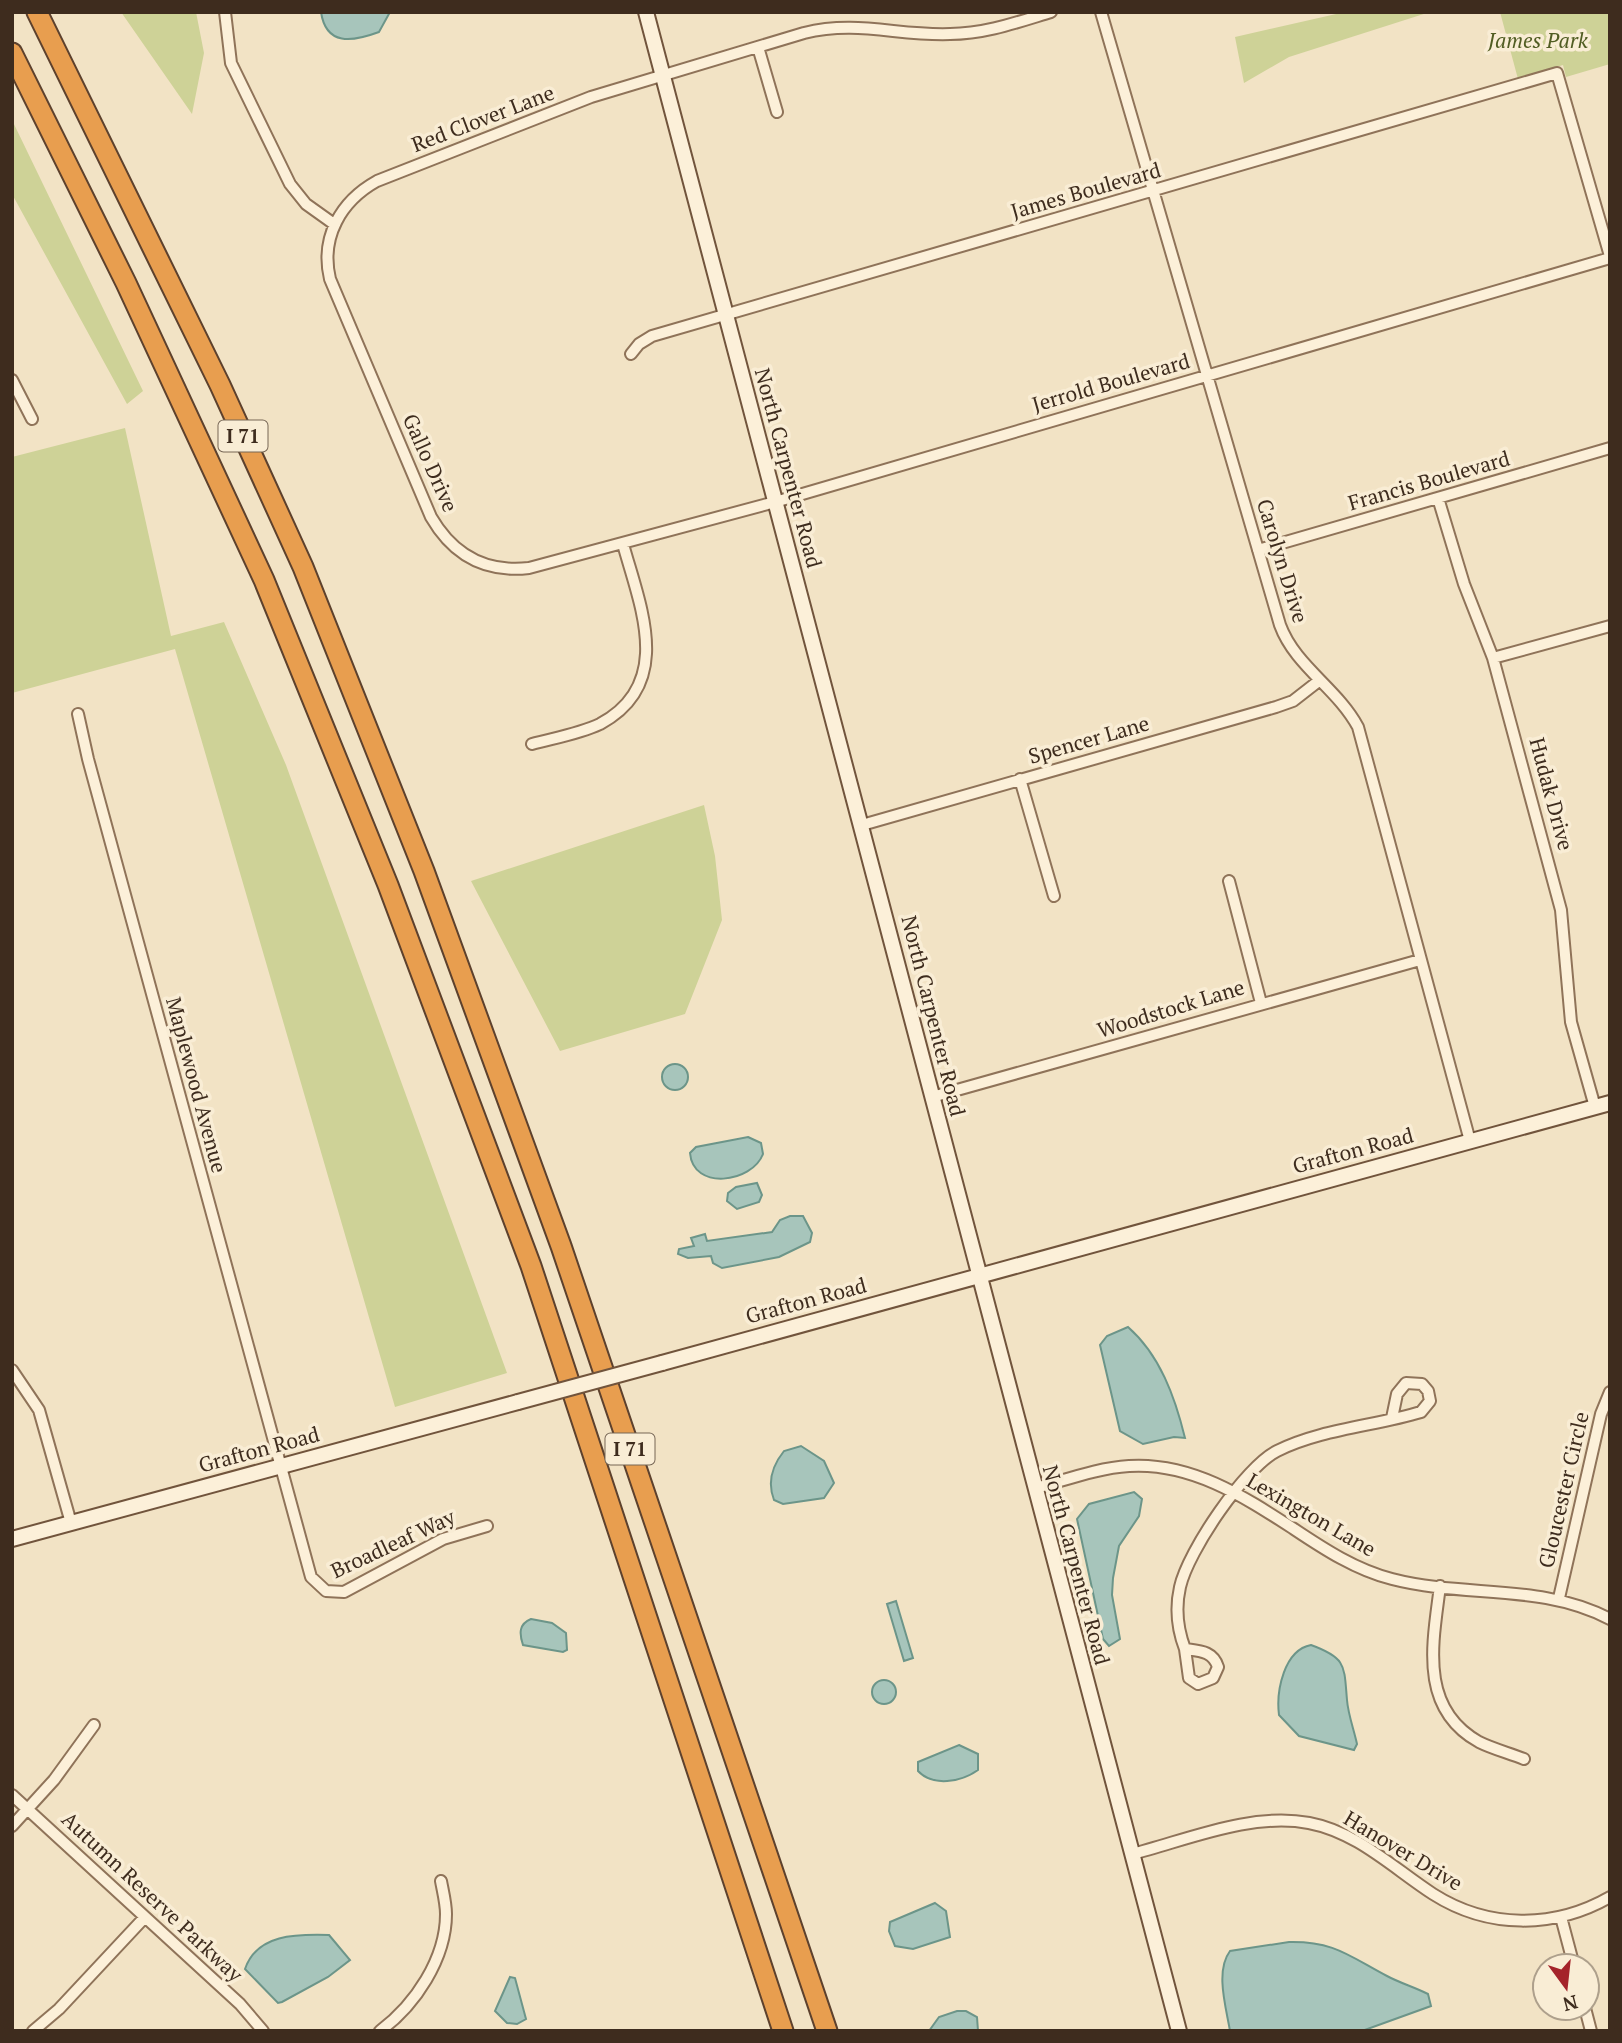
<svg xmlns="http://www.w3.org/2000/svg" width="1622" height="2043" viewBox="0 0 1622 2043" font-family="'PT Serif',serif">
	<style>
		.green { fill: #ced297 }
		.water { fill: #a7c5bb; stroke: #6c9589; stroke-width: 2 }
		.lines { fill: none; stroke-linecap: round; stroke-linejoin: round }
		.street-casing { stroke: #8f7359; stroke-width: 14 }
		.secondary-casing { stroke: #71543c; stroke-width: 18 }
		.highway-casing { stroke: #5d412d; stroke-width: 23 }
		.street { stroke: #fcf0d9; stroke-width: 10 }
		.secondary { stroke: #fcf0d9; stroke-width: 14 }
		.highway { stroke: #e89e4f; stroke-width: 19 }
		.secondary-bridge-casing { stroke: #71543c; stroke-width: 18; stroke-linecap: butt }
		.secondary-bridge { stroke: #fcf0d9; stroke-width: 14 }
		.labels { text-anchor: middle; stroke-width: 7; stroke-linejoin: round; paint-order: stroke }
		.shield { fill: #f9edd5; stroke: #766655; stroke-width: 2 }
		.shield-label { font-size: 19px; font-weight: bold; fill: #3e2c1e }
		.park-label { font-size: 21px; font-style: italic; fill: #515d23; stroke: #f9edd5 }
		.street-label { font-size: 21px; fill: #3e2c1e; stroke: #f9edd5 }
	</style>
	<rect width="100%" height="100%" fill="#f2e3c5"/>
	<path class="green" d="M121,12h75l8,41 -12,61z
		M1345,12h85l-141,45 -45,26 -9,-46z
		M1500,12h110v52l-44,13 -3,-12 -45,14z
		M12,120l131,271 -16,13 -115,-210z
		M125,428l46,208 53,-14 62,143 221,608 -112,34 -220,-758 -163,44v-236z
		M704,805l11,51 7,64 -37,94 -125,37 -89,-170z"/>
	<path class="water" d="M321,12h69l-11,20c-27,10 -53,14 -58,-20z
		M662 1077a13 13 0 1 1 26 0a13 13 0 1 1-26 0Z
		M748,1137l13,6 2,11c-11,29 -70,37 -73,-1l6,-6z
		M757,1183l5,12 -3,7 -22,7 -10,-8 1,-8 8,-6z
		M790,1216h13l9,17 -2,9 -31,15 -57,11 -9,-5 -2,-7 -23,2 -10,-4 1,-5 15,-3 -3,-8 14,-4 2,7 65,-9 8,-12z
		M1128,1327c32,28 47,70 57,111l-11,-1 -31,7 -23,-13 -20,-86 7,-9z
		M801,1446l23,15 10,22 -10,15 -41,6 -9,-4c-7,-18 -2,-34 10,-49z
		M1134,1492l8,7 -3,17 -20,30 -6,32 -1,17 8,44 -11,7 -6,-7 -26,-120 12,-15z
		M896,1601l17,57 -9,3 -17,-57z
		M531,1619l21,4 14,10 1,17 -4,2 -40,-7c-4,-12 -4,-21 8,-26z
		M1311,1645c36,13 33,21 36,55 1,14 7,30 10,44l-3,6 -55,-14 -20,-21c-3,-24 5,-65 32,-70z
		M872 1692a12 12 0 1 1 24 0a12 12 0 1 1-24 0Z
		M959,1745l19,9v16c-17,12 -45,17 -60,1v-9z
		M935,1903l11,8 4,26 -37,12 -18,-3 -6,-15 1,-9z
		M329,1935l21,25 -22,17 -46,25 -4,1 -33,-34c12,-35 51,-35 84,-34z
		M1289,1942c45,-1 60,14 98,34 13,7 27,11 41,18l3,12 -69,25h-132c-4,-24 -15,-60 0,-80z
		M510,1977l5,1 11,41 -9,5 -10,-1 -12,-12z
		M957,2011h9l11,6 1,14h-49l10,-14z"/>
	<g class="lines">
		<g class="street-casing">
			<path id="street" d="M225,12l6,51 59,121 16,20 28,20
				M1051,12c-33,10 -66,22 -101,22 -52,2 -93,-14 -146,-1l-213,64 -214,84c-36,20 -57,56 -47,98l101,238c22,38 54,56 98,51l246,-66 835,-244
				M1101,12l179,613c15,41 57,63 78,102l112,414
				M758,47l19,65
				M631,354l8,-10 13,-8 905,-263 53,183
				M12,380l20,39
				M1438,498l26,86 29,74 68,252 10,112 24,85
				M1258,550l352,-102
				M1493,658l117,-32
				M78,714l10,45 223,818 15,14 18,1 99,-53 44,-13
				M532,744c22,-6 47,-10 68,-20 75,-40 40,-118 23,-180
				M1020,779l34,117
				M862,825l414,-118 17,-6 27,-21
				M1229,881l32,122
				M932,1097l488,-137
				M12,1370l27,40 32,113
				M1036,1488c30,-8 61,-20 93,-22 62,-4 114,30 165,63 30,20 62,41 98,50 73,19 150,4 218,40
				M1440,1586c-7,56 -22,122 39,156 14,7 30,11 45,17
				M1559,1598l42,-184 9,-22
				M1185,1649c-8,-21 -10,-40 -5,-62 8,-36 65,-120 97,-136 44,-22 98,-25 144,-39l9,-11 -2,-10 -6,-7 -16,-1 -9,11 -5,24
				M1185,1649c15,2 28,2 33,18l-5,11 -15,6 -9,-6z
				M12,1795l228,209 23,27
				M12,1826l42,-46 40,-55
				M1132,1854c55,-14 119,-42 177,-31 48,9 84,45 124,71 55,35 121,35 177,3
				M1561,1917l13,49
				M1585,2008l6,23
				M33,2031l26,-22 86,-92
				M380,2031c35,-26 66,-72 66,-117 0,-11 -3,-22 -5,-33"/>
		</g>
		<g class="secondary-casing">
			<path id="secondary" d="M646,12l533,2019
				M662,1363l948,-260
				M12,1539l506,-137"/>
		</g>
		<g class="highway-casing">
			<path id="highway" d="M37,12l183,373 83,182 121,304 137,375 266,785
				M12,53l114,230 138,297 124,305 143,381 252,765"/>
		</g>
		<use href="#street" class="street"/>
		<use href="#secondary" class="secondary"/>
		<use href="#highway" class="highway"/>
		<g class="secondary-bridge-casing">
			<path id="secondary-bridge" d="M518,1402l144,-39"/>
		</g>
		<use href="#secondary-bridge" class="secondary-bridge"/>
	</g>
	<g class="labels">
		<g class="shield">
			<rect x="218.5" y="420.5" width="49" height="31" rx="5"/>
			<rect x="605.5" y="1433.5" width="49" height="31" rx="5"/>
		</g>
		<g class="shield-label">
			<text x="243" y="443">I 71</text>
			<text x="630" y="1456">I 71</text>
		</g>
		<g class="park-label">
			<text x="1538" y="48">James Park</text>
		</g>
		<g class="street-label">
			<text transform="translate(483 119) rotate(-21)" y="7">Red Clover Lane</text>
			<text transform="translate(1086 191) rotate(-16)" y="7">James Boulevard</text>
			<text transform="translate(1111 383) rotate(-16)" y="7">Jerrold Boulevard</text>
			<text transform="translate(430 463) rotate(66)" y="7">Gallo Drive</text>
			<text transform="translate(788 468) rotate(75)" y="7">North Carpenter Road</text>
			<text transform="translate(1429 481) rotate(-16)" y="7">Francis Boulevard</text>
			<text transform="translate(1282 561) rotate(73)" y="7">Carolyn Drive</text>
			<text transform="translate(1089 740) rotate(-16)" y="7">Spencer Lane</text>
			<text transform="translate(1551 794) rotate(75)" y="7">Hudak Drive</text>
			<text transform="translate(1171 1009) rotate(-17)" y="7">Woodstock Lane</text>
			<text transform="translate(933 1016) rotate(76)" y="7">North Carpenter Road</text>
			<text transform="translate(196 1085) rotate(75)" y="7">Maplewood Avenue</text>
			<text transform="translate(1353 1151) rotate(-15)" y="7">Grafton Road</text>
			<text transform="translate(806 1301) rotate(-15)" y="7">Grafton Road</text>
			<text transform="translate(259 1450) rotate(-15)" y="7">Grafton Road</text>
			<text transform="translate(1564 1490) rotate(-77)" y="7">Gloucester Circle</text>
			<text transform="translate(1311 1515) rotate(30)" y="7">Lexington Lane</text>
			<text transform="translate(393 1544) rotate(-25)" y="7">Broadleaf Way</text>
			<text transform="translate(1076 1565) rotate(75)" y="7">North Carpenter Road</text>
			<text transform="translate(1403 1851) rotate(31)" y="7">Hanover Drive</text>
			<text transform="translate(152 1897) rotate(43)" y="7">Autumn Reserve Parkway</text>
		</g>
	</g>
	<rect width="1622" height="2043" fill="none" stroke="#3e2c1e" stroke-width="28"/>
	<g transform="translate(1566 1987) rotate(165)"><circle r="33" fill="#f9edd5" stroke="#aea08c" stroke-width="2"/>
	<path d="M0-5L12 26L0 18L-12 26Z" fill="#a4232a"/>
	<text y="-10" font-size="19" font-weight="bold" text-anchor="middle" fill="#3e2c1e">N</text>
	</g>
</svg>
